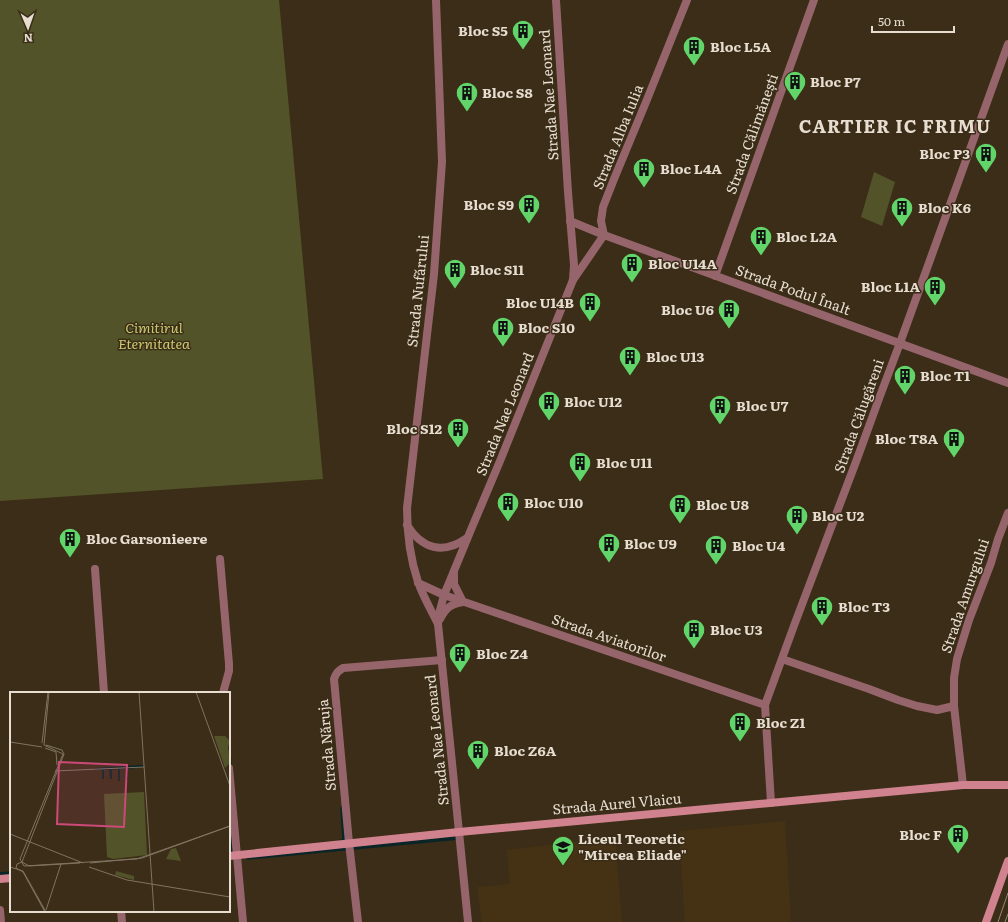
<svg xmlns="http://www.w3.org/2000/svg" width="1008" height="922" viewBox="0 0 1008 922" font-family="Literata,serif">
	<style>
		.built { fill: #453215 }
		.green { fill: #525329 }
		.lines { fill: none; stroke-linecap: round; stroke-linejoin: round }
		.stream { stroke: #0a2527; stroke-width: 3.5 }
		.minor { stroke: #96656c; stroke-width: 8 }
		.tertiary { stroke: #96656c; stroke-width: 8 }
		.secondary { stroke: #d0838e; stroke-width: 8 }
		.tram { stroke: #958978; stroke-width: 1 }
		.labels { text-anchor: middle; stroke-width: 3; stroke-linejoin: round; paint-order: stroke }
		.poi-label { font-size: 14px; font-weight: bold; fill: #e7ded1; stroke: #3b2d17; text-anchor: start }
		.street-label { font-size: 14px; fill: #e7ded1; stroke: #3b2d17 }
		.park-label { font-size: 14px; font-style: italic; fill: #c9cb72; stroke: #3b2d17 }
		.district-label { font-size: 18px; font-weight: bold; letter-spacing: 1px; fill: #e7ded1; stroke: #3b2d17 }
		.inset-river { fill: none; stroke: #0a2527; stroke-width: 2 }
		.inset-road { fill: none; stroke: #807461; stroke-width: 1 }
		.view { fill: #cb4a78; fill-opacity: 0.15; stroke: #cb4a78; stroke-width: 2 }
		.inset-edge { fill: none; stroke: #e7ded1; stroke-width: 2 }
	</style>
	<rect width="100%" height="100%" fill="#3b2d17"/>
	<path class="built" d="M785,821l6,101h-106l-6,-91z
		M615,837l7,85h-140l-5,-35 33,-3 -3,-34z"/>
	<path class="green" d="M0,0h279l44,479 -323,22z
		M874,172l21,10 -13,44 -21,-9z"/>
	<g class="lines">
		<path class="stream" d="M229,751l1,17
			M341,841h3l-2,-33
			M229,853h3l-1,-26
			M248,858l211,-20
			M0,874l11,-1"/>
		<path class="minor" d="M436,0l6,162 -8,112 -27,234c0,25 3,50 11,74 5,14 13,28 20,42
			M570,221l34,14 404,148
			M715,276l99,-276
			M573,280l31,-45 -3,-14 2,-14 11,-28 32,-77 41,-102
			M220,559l9,105v7l-6,22
			M95,569l9,124
			M418,583l26,12 321,110
			M782,659l87,30 29,11 19,6 20,4 17,-4
			M229,768l14,154
			M963,785l-9,-79v-28l3,-19 12,-39 22,-57 7,-24 10,-26
			M771,803l-6,-98 30,-82 62,-164 23,-63 20,-53 108,-299
			M459,832l9,90
			M0,910l1,12
			M121,911l1,11
			M358,922l-9,-79 -15,-164c2,-6 4,-8 9,-11l99,-8"/>
		<path class="tertiary" d="M407,525c15,24 36,30 60,13
			M440,619c6,-11 10,-15 23,-17l-9,-18v-11
			M459,832l-21,-208 1,-10 5,-19 26,-63 30,-71 73,-181 1,-15 -6,-73 -12,-192"/>
		<path class="secondary" d="M229,856l230,-24 504,-47h45
			M0,879l11,-1
			M986,922l22,-61"/>
		<path class="tram" d="M998,922l10,-29
			M1005,922l3,-8"/>
	</g>
	<defs>
		<g id="building-pin" transform="scale(1.15)"><path d="M0 17L-7.5 6A9.5 9.5 0 1 1 7.5 6Z" fill="#61d56a" stroke="#3b2d17"/><path d="M-4-6H4V6H1V3H-1V6H-4ZM-2.5-4.3h1.7v1.8h-1.7ZM.8-4.3h1.7v1.8H.8ZM-2.5-1h1.7V.8h-1.7ZM.8-1h1.7V.8H.8Z" fill="#111"/></g>
		<g id="university-pin" transform="scale(1.15)"><path d="M0 17L-7.5 6A9.5 9.5 0 1 1 7.5 6Z" fill="#61d56a" stroke="#3b2d17"/><path d="M0-5L7-2L0 1L-7-2ZM-4 1L0 2.5L4 1V4Q0 6-4 4Z" fill="#111"/></g>
	</defs>
	<g fill-rule="evenodd">
		<use href="#building-pin" x="523" y="31"/>
		<use href="#building-pin" x="694" y="47"/>
		<use href="#building-pin" x="795" y="82"/>
		<use href="#building-pin" x="467" y="93"/>
		<use href="#building-pin" x="986" y="154"/>
		<use href="#building-pin" x="644" y="169"/>
		<use href="#building-pin" x="529" y="205"/>
		<use href="#building-pin" x="902" y="208"/>
		<use href="#building-pin" x="761" y="237"/>
		<use href="#building-pin" x="632" y="264"/>
		<use href="#building-pin" x="455" y="270"/>
		<use href="#building-pin" x="935" y="287"/>
		<use href="#building-pin" x="590" y="303"/>
		<use href="#building-pin" x="729" y="310"/>
		<use href="#building-pin" x="503" y="328"/>
		<use href="#building-pin" x="630" y="357"/>
		<use href="#building-pin" x="905" y="376"/>
		<use href="#building-pin" x="549" y="402"/>
		<use href="#building-pin" x="720" y="406"/>
		<use href="#building-pin" x="458" y="429"/>
		<use href="#building-pin" x="954" y="439"/>
		<use href="#building-pin" x="580" y="463"/>
		<use href="#building-pin" x="508" y="503"/>
		<use href="#building-pin" x="680" y="505"/>
		<use href="#building-pin" x="797" y="516"/>
		<use href="#building-pin" x="70" y="539"/>
		<use href="#building-pin" x="609" y="544"/>
		<use href="#building-pin" x="716" y="546"/>
		<use href="#building-pin" x="822" y="607"/>
		<use href="#building-pin" x="694" y="630"/>
		<use href="#building-pin" x="460" y="654"/>
		<use href="#building-pin" x="740" y="723"/>
		<use href="#building-pin" x="478" y="751"/>
		<use href="#building-pin" x="958" y="835"/>
		<use href="#university-pin" x="563" y="847"/>
	</g>
	<g class="labels">
		<g class="poi-label">
			<text x="508" y="36" text-anchor="end">Bloc S5</text>
			<text x="710" y="52">Bloc L5A</text>
			<text x="810" y="87">Bloc P7</text>
			<text x="482" y="98">Bloc S8</text>
			<text x="970" y="159" text-anchor="end">Bloc P3</text>
			<text x="660" y="174">Bloc L4A</text>
			<text x="514" y="210" text-anchor="end">Bloc S9</text>
			<text x="918" y="213">Bloc K6</text>
			<text x="776" y="242">Bloc L2A</text>
			<text x="648" y="269">Bloc U14A</text>
			<text x="470" y="275">Bloc S11</text>
			<text x="920" y="292" text-anchor="end">Bloc L1A</text>
			<text x="574" y="308" text-anchor="end">Bloc U14B</text>
			<text x="714" y="315" text-anchor="end">Bloc U6</text>
			<text x="518" y="333">Bloc S10</text>
			<text x="646" y="362">Bloc U13</text>
			<text x="920" y="381">Bloc T1</text>
			<text x="564" y="407">Bloc U12</text>
			<text x="736" y="411">Bloc U7</text>
			<text x="442" y="434" text-anchor="end">Bloc S12</text>
			<text x="938" y="444" text-anchor="end">Bloc T8A</text>
			<text x="596" y="468">Bloc U11</text>
			<text x="524" y="508">Bloc U10</text>
			<text x="696" y="510">Bloc U8</text>
			<text x="812" y="521">Bloc U2</text>
			<text x="86" y="544">Bloc Garsonieere</text>
			<text x="624" y="549">Bloc U9</text>
			<text x="732" y="551">Bloc U4</text>
			<text x="838" y="612">Bloc T3</text>
			<text x="710" y="635">Bloc U3</text>
			<text x="476" y="659">Bloc Z4</text>
			<text x="756" y="728">Bloc Z1</text>
			<text x="494" y="756">Bloc Z6A</text>
			<text x="942" y="840" text-anchor="end">Bloc F</text>
			<text x="578" y="844">Liceul Teoretic<tspan x="578" dy="16">"Mircea Eliade"</tspan></text>
		</g>
		<g class="street-label">
			<text transform="translate(549 95) rotate(-94)" y="5">Strada Nae Leonard</text>
			<text transform="translate(752 134) rotate(-70)" y="5">Strada Călimănești</text>
			<text transform="translate(618 137) rotate(-68)" y="5">Strada Alba Iulia</text>
			<text transform="translate(793 290) rotate(20)" y="5">Strada Podul Înalt</text>
			<text transform="translate(418 291) rotate(-84)" y="5">Strada Nufărului</text>
			<text transform="translate(505 414) rotate(-68)" y="5">Strada Nae Leonard</text>
			<text transform="translate(859 416) rotate(-70)" y="5">Strada Călugăreni</text>
			<text transform="translate(965 596) rotate(-71)" y="5">Strada Amurgului</text>
			<text transform="translate(609 638) rotate(19)" y="5">Strada Aviatorilor</text>
			<text transform="translate(437 740) rotate(-96)" y="5">Strada Nae Leonard</text>
			<text transform="translate(327 745) rotate(-95)" y="5">Strada Năruja</text>
			<text transform="translate(617 804) rotate(-5)" y="5">Strada Aurel Vlaicu</text>
		</g>
		<g class="park-label">
			<text x="154" y="333">Cimitirul<tspan x="154" dy="16">Eternitatea</tspan></text>
		</g>
		<g class="district-label">
			<text x="895" y="133">CARTIER IC FRIMU</text>
		</g>
	</g>
	<g transform="translate(10 692)">
		<rect width="220" height="220" fill="#3b2d17"/>
		<path d="M204,44h11l5,5 -2,6 2,16 -5,5zM134,100l3,63 -34,4 -6,-2 -3,-63zM166,156l5,13 -15,-2 5,-10zM106,179l18,5v4l-19,-5z" fill="#525329"/>
		<path class="inset-river" d="M133,74l-16,2v12v-12h-8v13v-13l-8,1v10l-1,-10h-7v10v-10h-8z"/>
		<path class="inset-road" d="M39,0l-5,53 19,9 -43,105 4,7 113,-7 93,-33M129,0l15,220M186,0l34,94M0,50l32,5M32,51l6,-51M35,56l11,4 1,13M45,79l89,-4M0,142l73,29M12,170l42,-108 -2,-4 -16,-5M12,170l-5,2 -1,4 7,4 22,40M12,170l7,4 51,-3M80,171l52,-5 88,-32M0,175l13,4 23,41M79,175l38,13 103,17M36,218l15,-46"/>
		<path class="view" d="M49,70l68,3 -3,62 -67,-3z"/>
		<rect width="220" height="220" class="inset-edge"/>
	</g>
	<g transform="translate(28 28) rotate(178)" stroke="#3b2d17" stroke-width="3" paint-order="stroke">
	<path d="M0-3L7 15L0 10L-7 15Z" fill="#e7ded1"/>
	<text y="-6" font-size="11" font-weight="bold" text-anchor="middle" fill="#e7ded1">N</text>
	</g>
	<path d="M872 26v6h82v-6" fill="none" stroke="#e7ded1" stroke-width="2"/>
	<text x="878" y="26" font-size="12" fill="#e7ded1" stroke="#3b2d17" stroke-width="3" paint-order="stroke">50 m</text>
</svg>
